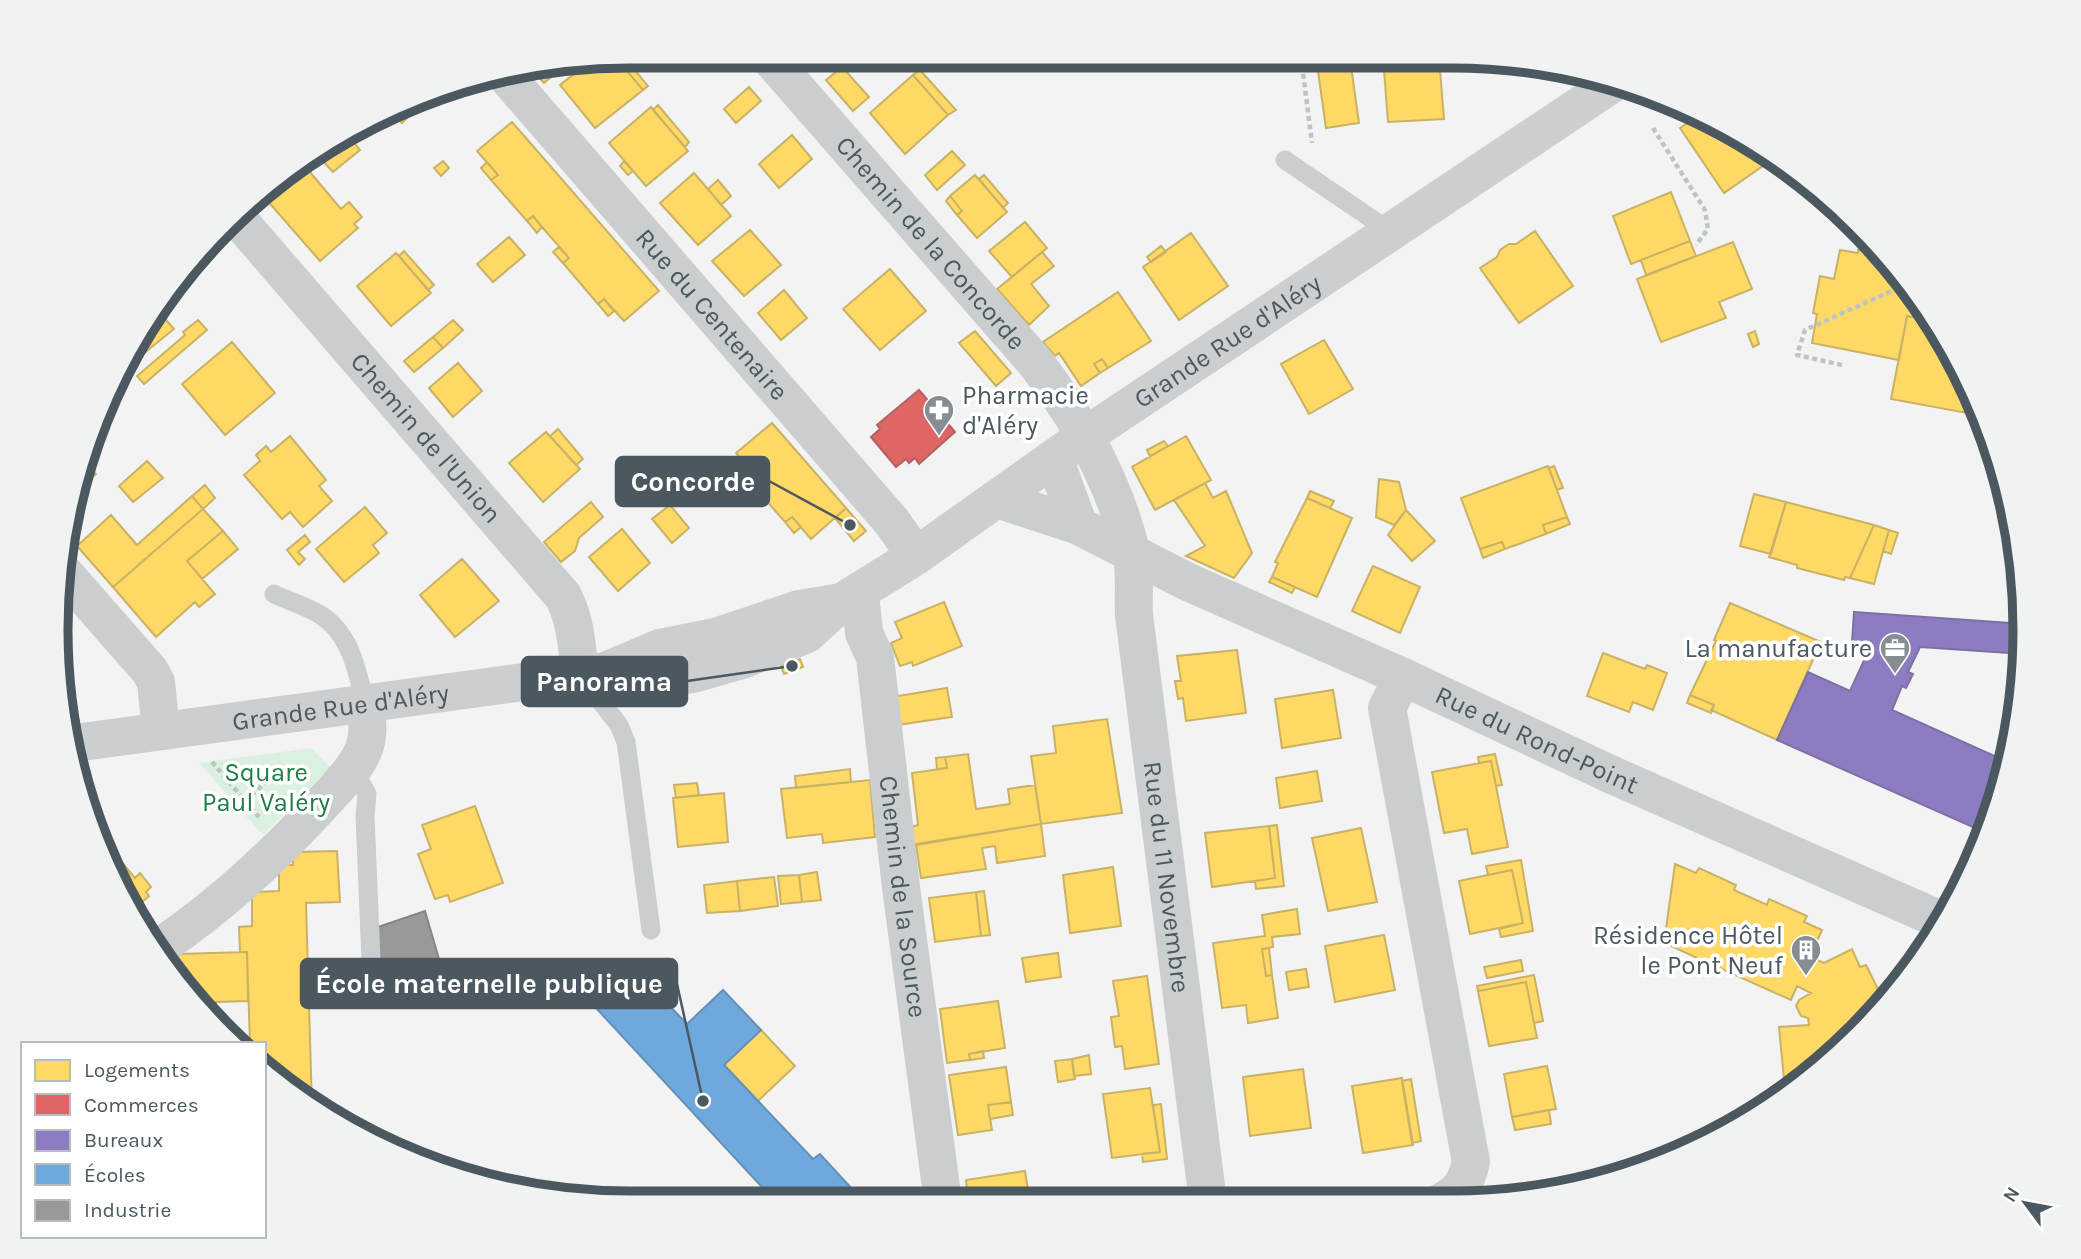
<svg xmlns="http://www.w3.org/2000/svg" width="2081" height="1259" viewBox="0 0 2081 1259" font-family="Karla,sans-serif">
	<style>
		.green { fill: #dbf0e0 }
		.homes { fill: #ffd966; stroke: #c9b264; stroke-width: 2 }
		.shops { fill: #e06666; stroke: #b36264; stroke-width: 2 }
		.offices { fill: #8e7cc3; stroke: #7a71a5; stroke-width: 2 }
		.schools { fill: #6fa8dc; stroke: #6490b6; stroke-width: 2 }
		.industry { fill: #999; stroke: #828688; stroke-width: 2 }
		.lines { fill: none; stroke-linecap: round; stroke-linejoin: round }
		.path { stroke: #bbc5c1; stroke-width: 4.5; stroke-dasharray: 5 3.5; stroke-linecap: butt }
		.lane { stroke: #cbcecf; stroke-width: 19 }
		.street { stroke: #cbcecf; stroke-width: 38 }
		.secondary { stroke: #ccced0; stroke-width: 38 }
		.labels { text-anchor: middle; stroke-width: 7; stroke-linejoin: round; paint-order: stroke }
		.street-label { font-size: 26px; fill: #4b585f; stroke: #fff }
		.poi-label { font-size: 26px; fill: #4b585f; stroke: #fff; text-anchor: end }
		.park-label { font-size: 26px; fill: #1e7e45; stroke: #fff }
		.rim { fill: none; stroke: #4b585f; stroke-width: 9 }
		.leader { fill: none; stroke: #4b585f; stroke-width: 2.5 }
		.callout-dot { fill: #4b585f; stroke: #fff; stroke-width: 2.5 }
		.callout { fill: #4b585f; stroke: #4b585f; stroke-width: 2.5 }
		.callout-label { font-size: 28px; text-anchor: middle; font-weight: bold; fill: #fff }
	</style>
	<rect width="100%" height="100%" fill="#f4f3f3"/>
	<path class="green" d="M311,748l19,19 -67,68 -64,-72z"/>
	<path class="homes" d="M624,57l24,29 -5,4 -27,-32z
		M1383,57h56l5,62 -56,3z
		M616,58l27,32 -48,38 -35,-43 28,-22z
		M1350,59l9,64 -33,5 -9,-64z
		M842,67l27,30 -16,14 -27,-31z
		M559,68l1,1 -16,14 -10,-11z
		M920,70l36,40 -8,5 -35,-40z
		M913,75l35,40 -43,39 -35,-41z
		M749,87l12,14 -25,22 -12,-14z
		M658,105l31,37 -4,5 -32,-37z
		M651,107l37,44 -42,35 -37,-43z
		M400,111l7,7 -5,5 -5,-5 -10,9 -6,-6z
		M1697,117l73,36 12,9 -6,4 -3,-7 -49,34 -44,-65z
		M512,122l147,169 -35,30 -20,-22 -6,5 -35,-41 6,-5 -27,-31 -9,-11 -6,5 -36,-41 7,-5 -21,-24z
		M792,135l20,24 -33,29 -20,-24z
		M350,137l10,13 -27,22 -16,-17z
		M952,151l13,14 -28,25 -12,-15z
		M443,161l6,7 -8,8 -7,-8z
		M624,161l9,10 -5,4 -8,-9z
		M487,162l11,13 -7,5 -10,-12z
		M304,165l37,44 8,-7 13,15 -8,7 4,4 -38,33 -55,-63z
		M694,173l37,43 -33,29 -38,-42z
		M975,175l32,37 -30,26 -20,-23 5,-4 -12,-15z
		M984,175l24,28 -5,5 -24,-29z
		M718,180l13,16 -10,9 -13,-16z
		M1671,192l19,49 -59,23 -18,-48z
		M950,196l12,15 -5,4 -11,-14z
		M533,216l9,11 -5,6 -10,-12z
		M1025,222l22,26 -35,29 -23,-26z
		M750,230l31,35 -37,31 -32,-35z
		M1535,231l38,55 -54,37 -39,-55 17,-11 3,-7 9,-6h7z
		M1191,233l37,53 -49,34 -36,-53z
		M509,237l16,18 -32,27 -16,-18z
		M1690,241l6,15 -50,19 -5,-15z
		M1733,242l19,47 -33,13 7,16 -65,24 -24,-63z
		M1161,246l5,6 -15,10 -4,-5z
		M559,247l10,11 -6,5 -10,-11z
		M1840,250l18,3v-3l14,2v3l13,3 44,53 5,10 -27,-5 -8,44 -87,-17 5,-29 -4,-1 7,-37 14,3z
		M404,251l30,34 -6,5 -29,-34z
		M1042,252l12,14 -23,18 18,22 -20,19 -32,-36z
		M396,253l35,40 -40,33 -34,-40z
		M890,269l36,42 -46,39 -37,-41z
		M784,290l23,28 -26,22 -23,-27z
		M1118,292l33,49 -43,27 -6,-9 -8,5 6,9 -19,13 -22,-33 -4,3 -12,-14z
		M604,299l10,12 -6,5 -10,-12z
		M158,311l16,18 -37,30 -3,-3z
		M1907,316l27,5 49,95 -92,-17z
		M198,320l9,10 -63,54 -7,-8 48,-41 -2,-3z
		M453,320l10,10 -20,18 -10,-11z
		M975,331l36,42 -15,13 -37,-43z
		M1755,331l4,13 -6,3 -5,-13z
		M433,337l10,11 -29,24 -10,-11z
		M1324,340l29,49 -44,25 -28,-50z
		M232,342l43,51 -50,42 -43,-51z
		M1102,359l6,9 -8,5 -6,-9z
		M458,363l24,28 -29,26 -24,-29z
		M772,423l74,85 -35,31 -19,-22 -7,5 -36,-41 7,-5 -20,-23z
		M558,429l25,30 -7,6 -26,-29z
		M546,432l34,37 -37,33 -34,-39z
		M290,436l36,44 -7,6 13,15 -29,26 -13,-15 -8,7 -38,-44 16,-14 -4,-6 10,-9 5,6z
		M1186,436l25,44 -56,30 -23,-43z
		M1164,441l4,5 -18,10 -3,-6z
		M84,459l12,15 -17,14v3z
		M147,461l16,17 -30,24 -14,-16z
		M1548,466l19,51 -24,8 3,9 -41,15 -3,-7 -22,7 -19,-51z
		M1554,466l9,22 -6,2 -8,-22z
		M1379,479l20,3 7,28 -12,15 -18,-8z
		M1205,483l8,15 13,-7 26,62 -18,25 -48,-22 19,-10 -31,-46z
		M205,485l10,13 -12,11 -11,-13z
		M1310,491l24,10 -4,7 -23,-10z
		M1754,494l32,8 -15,52 -31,-8z
		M192,496l11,13 -90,78 -36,-41 34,-31 26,30z
		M1307,498l45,20 -35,79 -45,-20 6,-14 -3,-1z
		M591,502l12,15 -24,21 -4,13 -14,11 -17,-20z
		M1786,502l88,23 -24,53 -5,-1 -1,3 -47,-12v-3l-28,-8z
		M670,505l19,23 -17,15 -20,-24z
		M365,507l22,26 -14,12 6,8 -35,29 -28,-33z
		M846,508l20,23 -12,10 -19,-23z
		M203,509l20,22 -36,30 28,33 -16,13 -4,-5 -39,35 -43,-50z
		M1406,510l29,31 -23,20 -24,-26z
		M792,517l9,10 -7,6 -9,-11z
		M1567,517l3,7 -24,10 -3,-9z
		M1874,525l15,5 -15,54 -24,-6z
		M622,529l28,34 -32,28 -29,-34z
		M1889,530l9,3 -7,21 -8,-3z
		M223,531l15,18 -36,30 -15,-18z
		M305,535l5,7 -12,10 7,7 -6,6 -12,-15z
		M1502,542l3,7 -22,9 -3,-9z
		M462,559l37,42 -44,36 -35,-42z
		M1373,566l47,21 -20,46 -48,-22z
		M1272,577l23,10 -3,6 -23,-11z
		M944,602l18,44 -49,20 -1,-4 -12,4 -9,-23 11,-5 -7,-16z
		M1730,603l91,39 -44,98 -66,-30 3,-5 -24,-10 26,-54 -2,-1z
		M1237,650l9,63 -60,8 -3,-23 -5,1 -3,-18h6l-4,-25z
		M1603,653l42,16 2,-4 20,8 -14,37 -20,-8 -4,10 -42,-16z
		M800,659l3,8 -19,7 -3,-8z
		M947,688l5,29 -55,8 -5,-28z
		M1333,690l8,48 -59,10 -7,-49z
		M1690,695l24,10 -3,8 -24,-10z
		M1107,719l15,94 -81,11 -10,-68 25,-3 -3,-27z
		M968,754l8,55 34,-5 -2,-15 27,-4 6,39 -131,21 -3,-17 11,-3 -6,-52 35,-5 -2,-11z
		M1495,754l7,31 -6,1 -5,-25 -12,2 -1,-6z
		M945,757l2,11 -10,1 -1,-11z
		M1491,761l17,86 -36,7 -5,-25 -23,4 -12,-61z
		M850,769l1,13 -55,6 -1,-12z
		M1317,771l5,30 -42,7 -4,-30z
		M870,780l5,57 -52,6 -1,-9 -35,4 -6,-49z
		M697,783l2,12 -23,3 -2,-13z
		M724,793l4,49 -50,5 -5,-49z
		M475,806l28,77 -53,19 -2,-7 -13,4 -17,-45 13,-5 -9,-24z
		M1041,824l4,32 -48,7 -2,-17 -13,2 4,21 -65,9 -5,-33z
		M1277,825l7,61 -28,3 -1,-8 20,-3 -6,-52z
		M1269,826l6,52 -63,9 -7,-54z
		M1361,828l16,74 -49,9 -16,-73z
		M337,851l3,51 -34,1 6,204 -48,-44v-19h-14l-3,-92h-7l-1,-25 13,-1v-34l27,-1v-26h14v-13z
		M114,853l21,25 5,-5 11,14 -5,5 3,4 -13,11 -27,-51z
		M1521,860l12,71 -32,6 -2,-8 24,-6 -11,-53 -24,5 -2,-9z
		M1675,864l21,9 3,-5 37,17 -2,5 33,15 2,-6 38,17 -3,6 18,8 -12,27 14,6 28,-14 8,18 6,-2 18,36 -6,3 2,3 -23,28 -72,55 -6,-63 30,-2 -1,-7 -7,-2 -5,-10 3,-6 12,-7 -14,-7 -6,14 -127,-57z
		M1113,867l8,59 -51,7 -7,-58z
		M1512,870l11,53 -53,11 -11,-53z
		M817,872l4,28 -19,2 -3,-27z
		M799,875l3,27 -21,2 -3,-28z
		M774,877l4,29 -38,5 -3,-30z
		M737,881l3,30 -33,2 -3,-28z
		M984,891l6,44 -9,1 -5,-44z
		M976,892l5,44 -46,6 -6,-44z
		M1297,909l3,25 -28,3 1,10 -11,2 4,27 6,-1 6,43 -30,5 -2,-18 -24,3 -9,-65 52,-7 -3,-21z
		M1384,935l11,55 -60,12 -10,-56z
		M1269,948l3,27 -6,1 -4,-27z
		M247,952l1,49 -32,1v15l-42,-39 -4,-8 -1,-11 8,-5z
		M1058,953l3,24 -35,5 -4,-24z
		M1521,960l2,11 -36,7 -3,-11z
		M1306,969l3,18 -20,3 -3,-18z
		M1534,975l9,46 -9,2 -8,-41 -48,9 -1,-5z
		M1147,976l12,88 -34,5 -3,-23 -7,1 -4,-30 8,-1 -6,-35z
		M1526,982l11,56 -48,8 -11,-55z
		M998,1001l7,47 -36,6 1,6 -23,3 -7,-54z
		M761,1030l34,36 -37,35 -34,-36z
		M983,1051l1,7 -14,2 -1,-6z
		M1089,1055l2,19 -17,2 -2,-17z
		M1072,1059l3,20 -17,3 -3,-21z
		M1547,1066l9,43 -44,8 -8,-43z
		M1006,1067l5,35 -23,3 4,25 -34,5 -9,-60z
		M1303,1069l8,59 -61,8 -7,-59z
		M1402,1078l11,67 -50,8 -11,-67z
		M1411,1079l10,62 -9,2 -10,-62z
		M1150,1088l10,64 -48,6 -9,-64z
		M1011,1102l2,13 -23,4 -2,-14z
		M1161,1104l6,55 -24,3 -1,-8 18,-2 -7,-47z
		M1549,1110l2,14 -36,6 -3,-13z
		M1025,1171l5,31h-62l-2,-22z
		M1169,1190l2,12h-80z"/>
	<path class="shops" d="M919,390l36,42 -36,32 -4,-6 -6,5 -3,-4 -10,8 -25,-30 9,-8 -3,-4z"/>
	<path class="offices" d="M1854,612l170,12 -1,30 -103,-7 -12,25 5,2 -7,14 -4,-2 -10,24 116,52 -22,71 -209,-93 31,-68 42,19 22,-48 -20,-1z"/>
	<path class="schools" d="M637,972l50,52 36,-34 38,40 -37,35 89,94 7,-5 34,37 -6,6 5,5h-84l3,-4 -176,-190z"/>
	<path class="industry" d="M425,911l14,48 -40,12 -2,-3 -8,3 -4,-9h-7v-35z"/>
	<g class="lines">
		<path class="path" d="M1301,57l11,86
			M1653,128l52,82 3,19 -12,16
			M1842,365l-45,-10 8,-25 102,-46
			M212,762l47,55
			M245,801l28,-25"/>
		<path class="lane" d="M1285,160l106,72
			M274,594c15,7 31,12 45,20 32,19 38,57 46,89
			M580,675l39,50 7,17 25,188
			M353,768l14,26 -2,22 7,168"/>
		<g class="street">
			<path id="s1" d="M768,56l267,306c44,57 79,118 96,189 5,20 2,44 3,64l74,587"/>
			<path id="s2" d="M506,76l386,446 24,34"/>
			<path id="s3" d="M237,218l326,378c13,25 14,51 17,79"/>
			<path id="s4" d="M1054,458l25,68 109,56 215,95 207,97 333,147"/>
			<path d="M997,499l82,27"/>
			<path d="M65,574l85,97 6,11 5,49"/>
			<path id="s5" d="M860,593l4,40 11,24 26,230 42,315"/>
			<path d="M1403,677l-16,31 84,454c-5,21 -11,30 -30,40"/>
			<path d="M158,948c60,-40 113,-89 162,-142 15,-17 34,-34 43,-55 7,-16 4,-31 2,-48"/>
		</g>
		<g class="secondary">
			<path id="s6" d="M605,671l51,8 37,-5 49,-14 65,-26 35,-32 74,-46 169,-120 530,-354"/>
			<path id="s7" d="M75,743l530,-72 55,-23 55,-11 84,-28 43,-7"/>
		</g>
	</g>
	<defs>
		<g id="pharmacy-pin" transform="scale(1.575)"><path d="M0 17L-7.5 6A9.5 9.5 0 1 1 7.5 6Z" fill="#868e93" stroke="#fff"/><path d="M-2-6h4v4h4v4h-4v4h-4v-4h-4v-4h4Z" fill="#fff"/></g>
		<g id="office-pin" transform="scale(1.575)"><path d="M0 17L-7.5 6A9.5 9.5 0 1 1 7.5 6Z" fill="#868e93" stroke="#fff"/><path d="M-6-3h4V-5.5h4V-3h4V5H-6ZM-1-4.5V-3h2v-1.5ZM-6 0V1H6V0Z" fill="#fff"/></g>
		<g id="building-pin" transform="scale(1.575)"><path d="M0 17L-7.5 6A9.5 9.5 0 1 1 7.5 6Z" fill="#868e93" stroke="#fff"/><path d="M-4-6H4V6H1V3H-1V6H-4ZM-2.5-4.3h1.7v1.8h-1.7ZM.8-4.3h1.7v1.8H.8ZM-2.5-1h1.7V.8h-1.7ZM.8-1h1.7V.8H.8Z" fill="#fff"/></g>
	</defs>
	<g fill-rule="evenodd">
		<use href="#pharmacy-pin" x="939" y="410"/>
		<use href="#office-pin" x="1895" y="648"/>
		<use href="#building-pin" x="1806" y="950"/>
	</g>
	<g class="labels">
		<g class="street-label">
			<text dy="9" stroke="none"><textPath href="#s1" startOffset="248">Chemin de la Concorde</textPath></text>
			<text dy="9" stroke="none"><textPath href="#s2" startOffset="315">Rue du Centenaire</textPath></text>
			<text dy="9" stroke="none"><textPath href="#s6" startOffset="723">Grande Rue d'Aléry</textPath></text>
			<text dy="9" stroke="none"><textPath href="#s3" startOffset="290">Chemin de l'Union</textPath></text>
			<text dy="9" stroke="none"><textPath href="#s7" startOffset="268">Grande Rue d'Aléry</textPath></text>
			<text dy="9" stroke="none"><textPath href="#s4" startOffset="578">Rue du Rond-Point</textPath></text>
			<text dy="9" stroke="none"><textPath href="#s1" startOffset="948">Rue du 11 Novembre</textPath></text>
			<text dy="9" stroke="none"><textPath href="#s5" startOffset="308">Chemin de la Source</textPath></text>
		</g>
		<g class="poi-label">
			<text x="962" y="404" text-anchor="start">Pharmacie<tspan x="962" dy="30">d'Aléry</tspan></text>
			<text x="1872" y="657">La manufacture</text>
			<text x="1783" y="944">Résidence Hôtel<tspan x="1783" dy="30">le Pont Neuf</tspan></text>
		</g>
		<g class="park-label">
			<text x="266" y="781">Square<tspan x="266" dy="30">Paul Valéry</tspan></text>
		</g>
	</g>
	<path d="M0 0H2081V1259H0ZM629 68H1452A561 561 0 0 1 2013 629V630A561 561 0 0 1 1452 1191H629A561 561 0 0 1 68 630V629A561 561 0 0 1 629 68Z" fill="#f1f2f2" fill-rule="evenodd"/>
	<path class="rim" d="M629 68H1452A561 561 0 0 1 2013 629V630A561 561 0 0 1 1452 1191H629A561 561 0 0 1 68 630V629A561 561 0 0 1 629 68Z"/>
	<path class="leader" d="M850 525L769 481M792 666L687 681M703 1101L677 984"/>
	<g class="callout-dot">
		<circle cx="850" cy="525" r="7"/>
		<circle cx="792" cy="666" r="7"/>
		<circle cx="703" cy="1101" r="7"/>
	</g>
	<g class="callout">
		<rect x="616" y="457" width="153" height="49" rx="7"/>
		<rect x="522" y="657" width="165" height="49" rx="7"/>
		<rect x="301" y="959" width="376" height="49" rx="7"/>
	</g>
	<g class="callout-label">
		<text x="693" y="491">Concorde</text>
		<text x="604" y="691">Panorama</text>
		<text x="489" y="993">École maternelle publique</text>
	</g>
	<rect x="21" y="1042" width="245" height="196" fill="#ffffff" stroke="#b7bcbf" stroke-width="2"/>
	<rect x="35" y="1060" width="35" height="21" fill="#ffd966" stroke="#b7bcbf" stroke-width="2"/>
	<text x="84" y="1077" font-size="21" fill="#4b585f">Logements</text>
	<rect x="35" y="1094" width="35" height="21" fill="#e06666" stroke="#b7bcbf" stroke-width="2"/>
	<text x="84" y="1112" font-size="21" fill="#4b585f">Commerces</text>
	<rect x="35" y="1130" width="35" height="21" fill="#8e7cc3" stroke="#b7bcbf" stroke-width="2"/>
	<text x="84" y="1147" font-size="21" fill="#4b585f">Bureaux</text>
	<rect x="35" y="1164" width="35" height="21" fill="#6fa8dc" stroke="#b7bcbf" stroke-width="2"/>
	<text x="84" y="1182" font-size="21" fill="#4b585f">Écoles</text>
	<rect x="35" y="1200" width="35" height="21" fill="#999999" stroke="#b7bcbf" stroke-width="2"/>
	<text x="84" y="1217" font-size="21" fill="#4b585f">Industrie</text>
	<g transform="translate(2025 1203) rotate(302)" stroke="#ffffff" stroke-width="5" paint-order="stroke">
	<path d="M0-5L12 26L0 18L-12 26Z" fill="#4b585f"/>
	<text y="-10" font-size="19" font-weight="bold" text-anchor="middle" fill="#4b585f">N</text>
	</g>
</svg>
